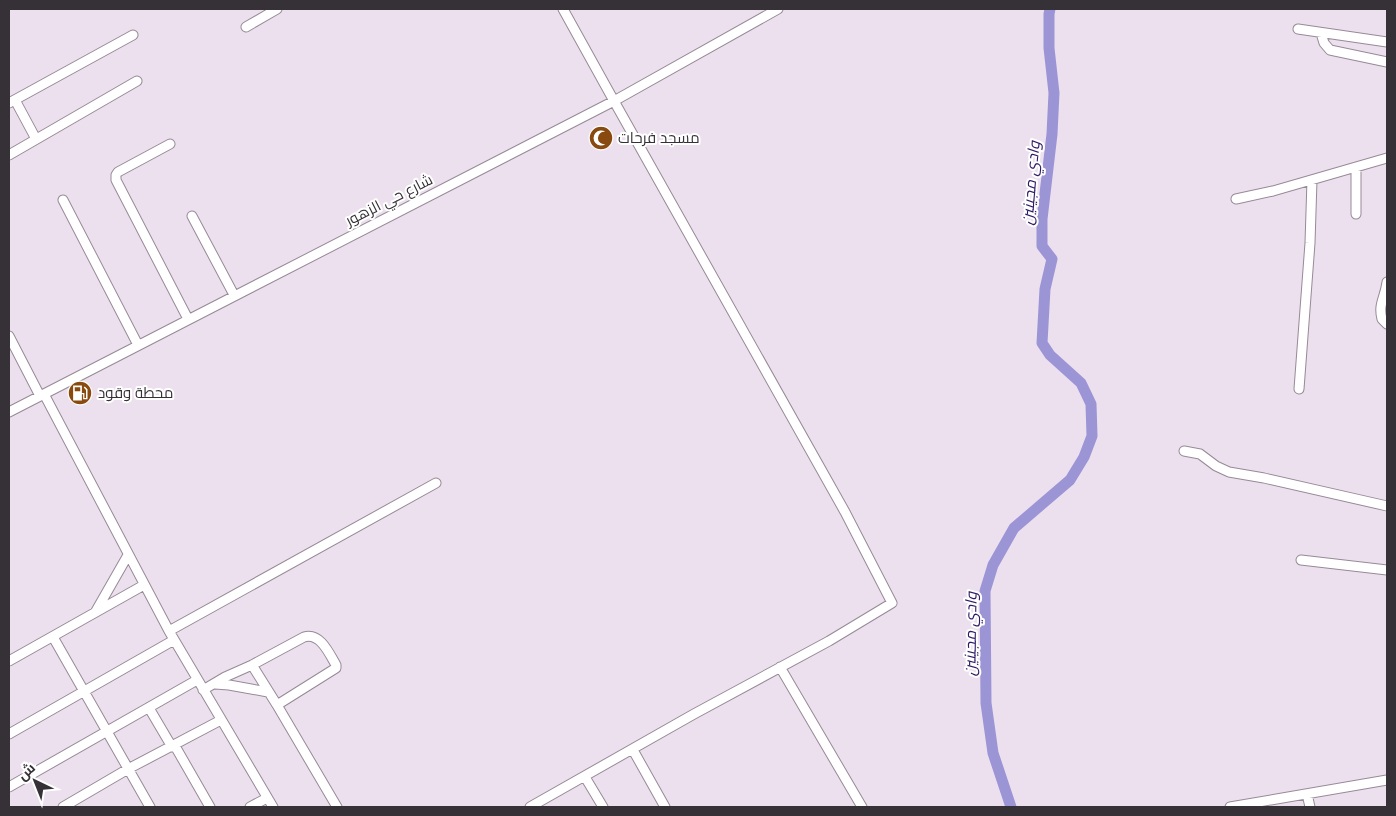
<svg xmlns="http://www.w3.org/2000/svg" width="1396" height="816" viewBox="0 0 1396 816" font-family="Figtree,Cairo,sans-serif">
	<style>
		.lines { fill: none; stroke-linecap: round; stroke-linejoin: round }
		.river { stroke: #9b95d6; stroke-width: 11 }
		.minor-casing { stroke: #968a97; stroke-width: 11 }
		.minor { stroke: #fff; stroke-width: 9 }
		.labels { text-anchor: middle; stroke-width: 4; stroke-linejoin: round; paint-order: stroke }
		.poi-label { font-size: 15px; fill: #363136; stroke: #fff; text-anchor: start }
		.street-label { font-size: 15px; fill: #363136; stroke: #fff }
		.water-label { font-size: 16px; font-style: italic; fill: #2d1a65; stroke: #fff }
	</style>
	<rect width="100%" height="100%" fill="#ede0ee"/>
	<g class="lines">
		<path class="river" d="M1011,807l-18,-54 -7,-50 -1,-112 8,-26 21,-37 56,-48 14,-23 8,-21 -1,-32 -10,-21 -31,-28 -8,-12 3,-54 7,-30 -10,-13v-27l10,-85 2,-41 -5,-45v-34l1,-5"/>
		<g class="minor-casing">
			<path id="minor" d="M246,27l31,-18
				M1298,29l89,13
				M1321,33l3,10 6,7 57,12
				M15,100l21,39
				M9,103l124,-68
				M170,144l-52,28 -2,3v5l72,139
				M9,155l128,-74
				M1356,167v47
				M1236,199l37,-8 114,-33
				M63,200l75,145
				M192,216l42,79
				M1387,282c-2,16 -9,22 -5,37l5,5
				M9,336l31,60
				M1299,389l11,-146 2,-63
				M44,394l125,237 104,176
				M9,412l605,-311 164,-92
				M1184,451l16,3 16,12 13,6 35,6 123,28
				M1301,560l86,10
				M96,611l32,-56
				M169,631l267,-148
				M53,637l97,170
				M9,661l135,-76
				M252,665l25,40 60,102
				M780,667l82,140
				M215,684l14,1 39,7
				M203,690l22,-13 27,-12 52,-28c16,-5 25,16 32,28v3l-59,37
				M149,708l23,39
				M9,734l165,-94
				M175,746l35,61
				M633,750l32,57
				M585,777l18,30
				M9,787l188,-107
				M1307,794l3,13
				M63,807l65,-38 93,-49
				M250,807l17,-9
				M530,807l164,-93 135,-73 63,-38 -47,-91 -231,-411 -51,-92
				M1230,807l157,-27"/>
		</g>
		<use href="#minor" class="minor"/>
	</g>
	<defs>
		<g id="mosque-disc" transform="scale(1.25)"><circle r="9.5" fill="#894a0f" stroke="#fff"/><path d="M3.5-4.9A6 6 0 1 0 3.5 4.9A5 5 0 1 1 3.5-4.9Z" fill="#fff"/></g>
		<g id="fuel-disc" transform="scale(1.25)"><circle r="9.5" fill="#894a0f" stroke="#fff"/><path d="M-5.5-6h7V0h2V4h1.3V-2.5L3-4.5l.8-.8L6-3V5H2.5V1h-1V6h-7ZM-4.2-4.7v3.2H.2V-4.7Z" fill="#fff"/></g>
	</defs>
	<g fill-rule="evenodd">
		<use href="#mosque-disc" x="601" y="138"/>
		<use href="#fuel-disc" x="80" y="393"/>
	</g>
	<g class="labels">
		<g class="poi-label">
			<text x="618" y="143">مسجد فرحات</text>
			<text x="98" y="398">محطة وقود</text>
		</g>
		<g class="street-label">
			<text transform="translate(389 200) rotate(-27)" y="5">شارع حي الزهور</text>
		</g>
		<g class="water-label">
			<text transform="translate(1030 183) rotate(-85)" y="6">وادي مجينين</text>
			<text transform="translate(970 634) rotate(-89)" y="6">وادي مجينين</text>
		</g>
	</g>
	<rect width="1396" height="816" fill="none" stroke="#363136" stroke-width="20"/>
	<g transform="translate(35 781) rotate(317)" stroke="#ffffff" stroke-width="4" paint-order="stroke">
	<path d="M0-4L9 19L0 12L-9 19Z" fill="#363136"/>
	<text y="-8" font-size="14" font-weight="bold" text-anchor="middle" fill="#363136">ش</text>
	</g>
</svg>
